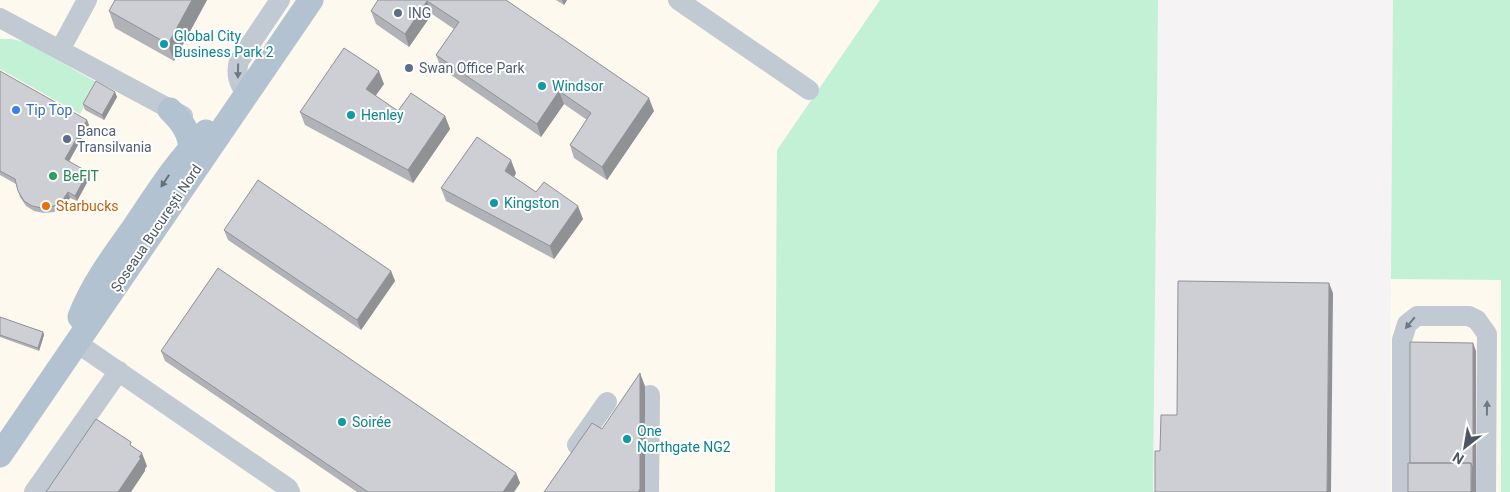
<svg xmlns="http://www.w3.org/2000/svg" width="1510" height="492" viewBox="0 0 1510 492" font-family="Roboto,sans-serif">
	<style>
		.commercial { fill: #fdf9ef }
		.green { fill: #c3f1d5 }
		.lines { fill: none; stroke-linecap: round; stroke-linejoin: round }
		.minor { stroke: #c1cad2; stroke-width: 20 }
		.major { stroke: #b3c2d1; stroke-width: 25 }
		.wall { fill: #b0b2b7 }
		.shaded-wall { fill: #909195 }
		.building { fill: #cdcfd5; stroke: #909195 }
		.oneway { fill: #6e7983 }
		.oneway2 { fill: #64717d }
		.service-dot { fill: #5c6f8a; stroke: #fff; stroke-width: 2 }
		.culture-dot { fill: #0f9aa8; stroke: #fff; stroke-width: 2 }
		.shop-dot { fill: #3f7fe0; stroke: #fff; stroke-width: 2 }
		.leisure-dot { fill: #2e9e5b; stroke: #fff; stroke-width: 2 }
		.food-dot { fill: #e8710a; stroke: #fff; stroke-width: 2 }
		.labels { text-anchor: middle; stroke-width: 4; stroke-linejoin: round; paint-order: stroke }
		.service-label { font-size: 14px; fill: #4e5e75; stroke: #fff; text-anchor: start }
		.culture-label { font-size: 14px; fill: #0d838f; stroke: #fff; text-anchor: start }
		.shop-label { font-size: 14px; fill: #366cbe; stroke: #fff; text-anchor: start }
		.leisure-label { font-size: 14px; fill: #27864d; stroke: #fff; text-anchor: start }
		.food-label { font-size: 14px; fill: #c56008; stroke: #fff; text-anchor: start }
		.street-label { font-size: 14px; fill: #4a5661; stroke: #fff }
	</style>
	<rect width="100%" height="100%" fill="#f5f3f3"/>
	<path class="commercial" d="M0,0h880l-103,150 -2,342h-775z
		M1391,279h110v213h-111z"/>
	<path class="green" d="M880,0h278l-5,492h-378l2,-342z
		M1393,0h117v492h-9v-212l-110,-1z
		M0,39h12l13,3 73,41 -18,31 -80,-45z"/>
	<g class="lines">
		<path class="minor" d="M678,0l131,90
			M0,18l183,98
			M60,50l27,-50
			M246,95c-7,-12 -11,-20 -7,-34l41,-61
			M77,343l211,145 2,4
			M577,445l30,-43
			M34,492l85,-121
			M649,492l1,-97
			M1402,492v-152l5,-16 10,-8h52l8,4 10,14 -1,158"/>
		<path class="major" d="M170,110c16,15 23,29 21,51
			M80,317c12,-32 33,-60 53,-88 23,-34 44,-68 73,-97
			M0,455l311,-455"/>
	</g>
	<path class="wall" d="M115,0h92l-33,61 -59,-33 -6,-17z
		M378,0h128l148,111 -47,69 -33,-22 -4,-13 17,-25 -23,-16 -23,33 -100,-69 -5,-13 18,-26 -22,-15 -23,33 -33,-23 -5,-13z
		M556,0h11l-3,5z
		M0,71l89,54 -20,36 21,16 -13,24 -7,-3 -6,8 -10,6 -10,1 -10,-2 -8,-5 -6,-9 -4,-13 -16,-9z
		M384,84l-9,12 23,15 47,5 5,13 -37,54 -108,-58 -5,-13z
		M115,92l2,5 -13,23 -19,-10 -2,-6z
		M516,173l-2,4 22,15 47,27 -29,40 -108,-58 -5,-13z
		M224,230l167,41 4,10 -34,49 -133,-90z
		M0,317l43,15 1,3 -5,16 -39,-14z
		M161,351l355,122 4,10 -6,9h-157l-192,-131z"/>
	<path class="shaded-wall" d="M192,0h15l-33,61 -6,-17z
		M562,0h5l-3,5z
		M427,1l5,13 -23,33 -4,-13z
		M379,71l5,13 -13,18 -5,-13z
		M559,91l5,13 -23,33 -4,-13z
		M115,92l2,5 -13,23 -2,-5z
		M649,98l5,13 -47,69 -5,-13z
		M445,116l5,13 -37,54 -5,-13z
		M87,120l2,5 -22,40 -2,-6z
		M511,160l5,13 -6,11 -5,-13z
		M88,172l2,5 -13,24 -2,-5z
		M68,192l2,6 -6,8 -2,-5z
		M578,206l5,13 -29,40 -4,-13z
		M391,271l4,10 -34,49 -4,-10z
		M1329,283l4,10 -2,199h-4z
		M43,332l1,3 -5,16 -1,-3z
		M1473,343l3,8v141h-5z
		M640,373l5,13v106h-7z
		M142,453l5,13 -2,3v2l-14,21h-13z
		M516,473l4,10 -6,9h-11z"/>
	<path class="building" d="M115,0h77l-24,44 -59,-33z
		M378,0h128l143,98 -47,69 -32,-22 21,-32 -32,-22 -22,33 -101,-69 23,-33 -32,-21 -22,33 -34,-23z
		M344,48l35,23 -13,18 32,22 13,-18 34,23 -37,54 -108,-58z
		M0,71l87,49 -22,39 23,13 -13,24 -7,-4 -6,9 -10,6 -10,1 -10,-2 -8,-5 -6,-10 -3,-12 -15,-8z
		M96,81l19,11 -13,23 -19,-11z
		M477,137l34,23 -6,11 31,21 8,-10 34,24 -28,40 -109,-58z
		M258,180l133,91 -34,49 -133,-90z
		M218,268l298,205 -13,19h-135l-207,-141z
		M1178,281l151,2 -2,209h-172v-41h5l1,-36h16z
		M0,317l43,15 -5,16 -38,-13z
		M1410,342l63,1v126l-2,-6h-61z
		M640,373v116l-2,3h-94l48,-69 10,6z
		M96,419l35,23 -1,3 12,8 -3,4 2,1 -23,34h-72z
		M1408,463h63v29h-63z"/>
	<defs><path id="oneway-solid" d="M-6-.8H1V-3.2L6.5 0L1 3.2V.8H-6Z" transform="scale(1.25)"/></defs>
	<g class="oneway">
		<use href="#oneway-solid" transform="translate(238 71) rotate(91)"/>
		<use href="#oneway-solid" transform="translate(1410 323) rotate(130)"/>
		<use href="#oneway-solid" transform="translate(1487 408) rotate(-89)"/>
	</g>
	<use class="oneway2" href="#oneway-solid" transform="translate(165 181) rotate(124)"/>
	<g class="service-dot">
		<circle cx="398" cy="13" r="5"/>
		<circle cx="409" cy="68" r="5"/>
		<circle cx="67" cy="139" r="5"/>
	</g>
	<g class="culture-dot">
		<circle cx="164" cy="44" r="5"/>
		<circle cx="542" cy="86" r="5"/>
		<circle cx="351" cy="115" r="5"/>
		<circle cx="494" cy="203" r="5"/>
		<circle cx="342" cy="422" r="5"/>
		<circle cx="627" cy="439" r="5"/>
	</g>
	<circle class="shop-dot" cx="16" cy="110" r="5"/>
	<circle class="leisure-dot" cx="53" cy="176" r="5"/>
	<circle class="food-dot" cx="46" cy="206" r="5"/>
	<g class="labels">
		<g class="service-label">
			<text x="408" y="18">ING</text>
			<text x="419" y="73">Swan Office Park</text>
			<text x="77" y="136">Banca<tspan x="77" dy="16">Transilvania</tspan></text>
		</g>
		<g class="culture-label">
			<text x="174" y="41">Global City<tspan x="174" dy="16">Business Park 2</tspan></text>
			<text x="552" y="91">Windsor</text>
			<text x="361" y="120">Henley</text>
			<text x="504" y="208">Kingston</text>
			<text x="352" y="427">Soirée</text>
			<text x="637" y="436">One<tspan x="637" dy="16">Northgate NG2</tspan></text>
		</g>
		<g class="shop-label">
			<text x="26" y="115">Tip Top</text>
		</g>
		<g class="leisure-label">
			<text x="63" y="181">BeFIT</text>
		</g>
		<g class="food-label">
			<text x="56" y="211">Starbucks</text>
		</g>
		<g class="street-label">
			<text transform="translate(156 228) rotate(-56)" y="5">Șoseaua București Nord</text>
		</g>
	</g>
	<g transform="translate(1465 447) rotate(211)" stroke="#ffffff" stroke-width="4" paint-order="stroke">
	<path d="M0-4L9 19L0 12L-9 19Z" fill="#4a5661"/>
	<text y="-8" font-size="14" font-weight="bold" text-anchor="middle" fill="#4a5661">N</text>
	</g>
</svg>
